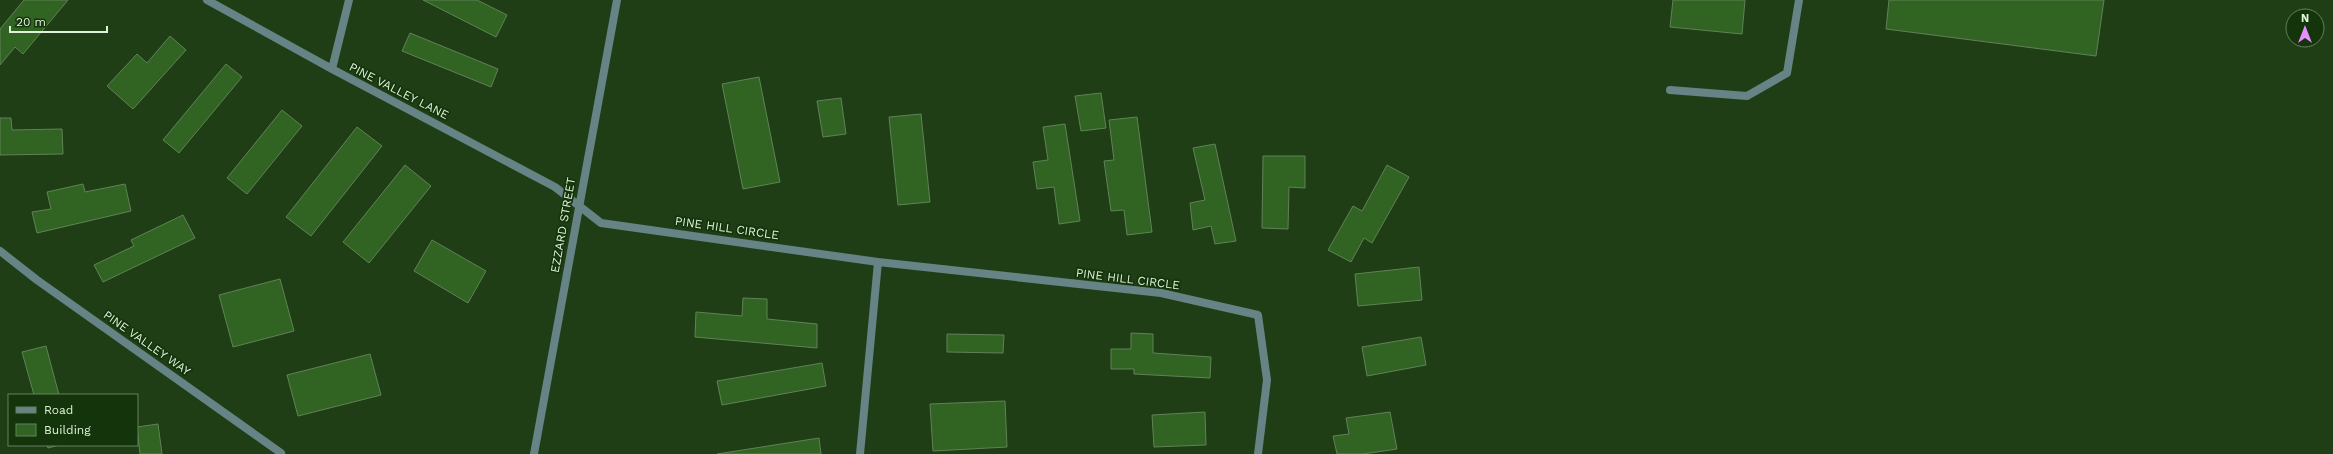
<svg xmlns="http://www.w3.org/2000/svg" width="2333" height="454" viewBox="0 0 2333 454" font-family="'Work Sans',sans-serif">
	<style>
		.building { fill: #316422; stroke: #608257 }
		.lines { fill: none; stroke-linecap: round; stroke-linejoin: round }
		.street { stroke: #668385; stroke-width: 8 }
		.labels { text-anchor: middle; stroke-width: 3.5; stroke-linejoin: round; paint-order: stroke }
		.street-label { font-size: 12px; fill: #dff2da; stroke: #14340b }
	</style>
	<rect width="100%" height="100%" fill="#1f3e16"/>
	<path class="building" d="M24,0h44l-45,54 -8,-7 -15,18v-36z
		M423,0h54l30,15 -11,22z
		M1673,0h72l-3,34 -72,-7z
		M1889,0h215l-8,56 -210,-27z
		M410,33l88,36 -7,18 -89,-36z
		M170,36l16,14 -53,59 -26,-23 30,-32 10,9z
		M226,64l16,13 -63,76 -16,-13z
		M759,77l21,105 -37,7 -21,-105z
		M1101,93l5,35 -25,3 -6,-35z
		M841,98l5,36 -23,3 -6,-36z
		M282,110l20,16 -55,68 -20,-16z
		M921,114l9,88 -32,3 -9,-88z
		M1137,117l15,115 -25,3 -3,-25 -13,1 -7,-50 10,-1 -5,-40z
		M0,118h11l1,12 50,-1 1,25 -63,1z
		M1065,124l15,97 -21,3 -5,-37 -17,2 -4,-27 15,-2 -5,-33z
		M357,127l25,19 -71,90 -25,-19z
		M1215,144l21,97 -21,3 -4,-18 -18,4 -3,-27 15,-3 -12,-52z
		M1263,156h42v32l-16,-1 -1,42 -26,-1z
		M405,165l26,21 -62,77 -26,-21z
		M1387,165l22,12 -37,66 -8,-5 -13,24 -23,-12 25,-44 9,5z
		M83,184l2,8 40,-8 6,27 -94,22 -5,-21 19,-3 -4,-17z
		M183,215l12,23 -92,44 -9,-17 40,-19 -3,-6z
		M432,240l54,31 -18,32 -54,-32z
		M1419,267l3,33 -64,6 -3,-32z
		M280,279l14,52 -61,16 -14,-52z
		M743,298l24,1v20l50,5v24l-122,-11 1,-25 46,4z
		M1131,333l22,1v19l58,4 -1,21 -76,-4v-5h-23v-20h20z
		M947,334l57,1 -1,18 -56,-1z
		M1421,337l5,28 -59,11 -5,-29z
		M46,346l13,49h-25l-12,-43z
		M370,354l11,41 -83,21 -11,-41z
		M822,363l4,23 -104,19 -5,-24z
		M1005,401l2,46 -74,4 -3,-47z
		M1205,412l1,33 -52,2 -2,-32z
		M1390,412l7,37 -34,5h-26l-4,-18 16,-2 -3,-16z
		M158,424l4,30h-22l-3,-27z
		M819,438l2,16h-104z
		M47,445h12l-11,3z"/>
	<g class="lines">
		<path class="street" d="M207,0l125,69 223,118 46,36 277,39
			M332,69l17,-69
			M1670,90l77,6 40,-23 12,-73
			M0,251l37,29 244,173
			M534,454l83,-454
			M860,454l18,-192 283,31 97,22 9,65 -9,74"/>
	</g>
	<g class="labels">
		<g class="street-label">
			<text transform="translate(399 91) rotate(27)" y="4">PINE VALLEY LANE</text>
			<text transform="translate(563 225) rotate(-80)" y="4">EZZARD STREET</text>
			<text transform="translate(727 228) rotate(8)" y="4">PINE HILL CIRCLE</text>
			<text transform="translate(1128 279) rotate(7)" y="4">PINE HILL CIRCLE</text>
			<text transform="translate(147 343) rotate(35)" y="4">PINE VALLEY WAY</text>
		</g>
	</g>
	<rect x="8" y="394" width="130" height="52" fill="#14340b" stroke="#65805e"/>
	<rect x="16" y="407" width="20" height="6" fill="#668385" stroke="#65805e"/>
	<text x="44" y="414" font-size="12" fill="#dff2da">Road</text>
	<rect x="16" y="424" width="20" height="12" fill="#316422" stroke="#65805e"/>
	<text x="44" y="434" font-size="12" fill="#dff2da">Building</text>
	<g transform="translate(2305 28)"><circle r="19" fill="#14340b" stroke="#65805e"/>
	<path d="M0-3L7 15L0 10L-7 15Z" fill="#e88eff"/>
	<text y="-6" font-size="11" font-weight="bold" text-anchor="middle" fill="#dff2da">N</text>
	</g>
	<path d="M10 26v6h97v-6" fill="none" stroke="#dff2da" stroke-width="2"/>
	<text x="16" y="26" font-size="12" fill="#dff2da" stroke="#14340b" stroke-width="3" paint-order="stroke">20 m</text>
</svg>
